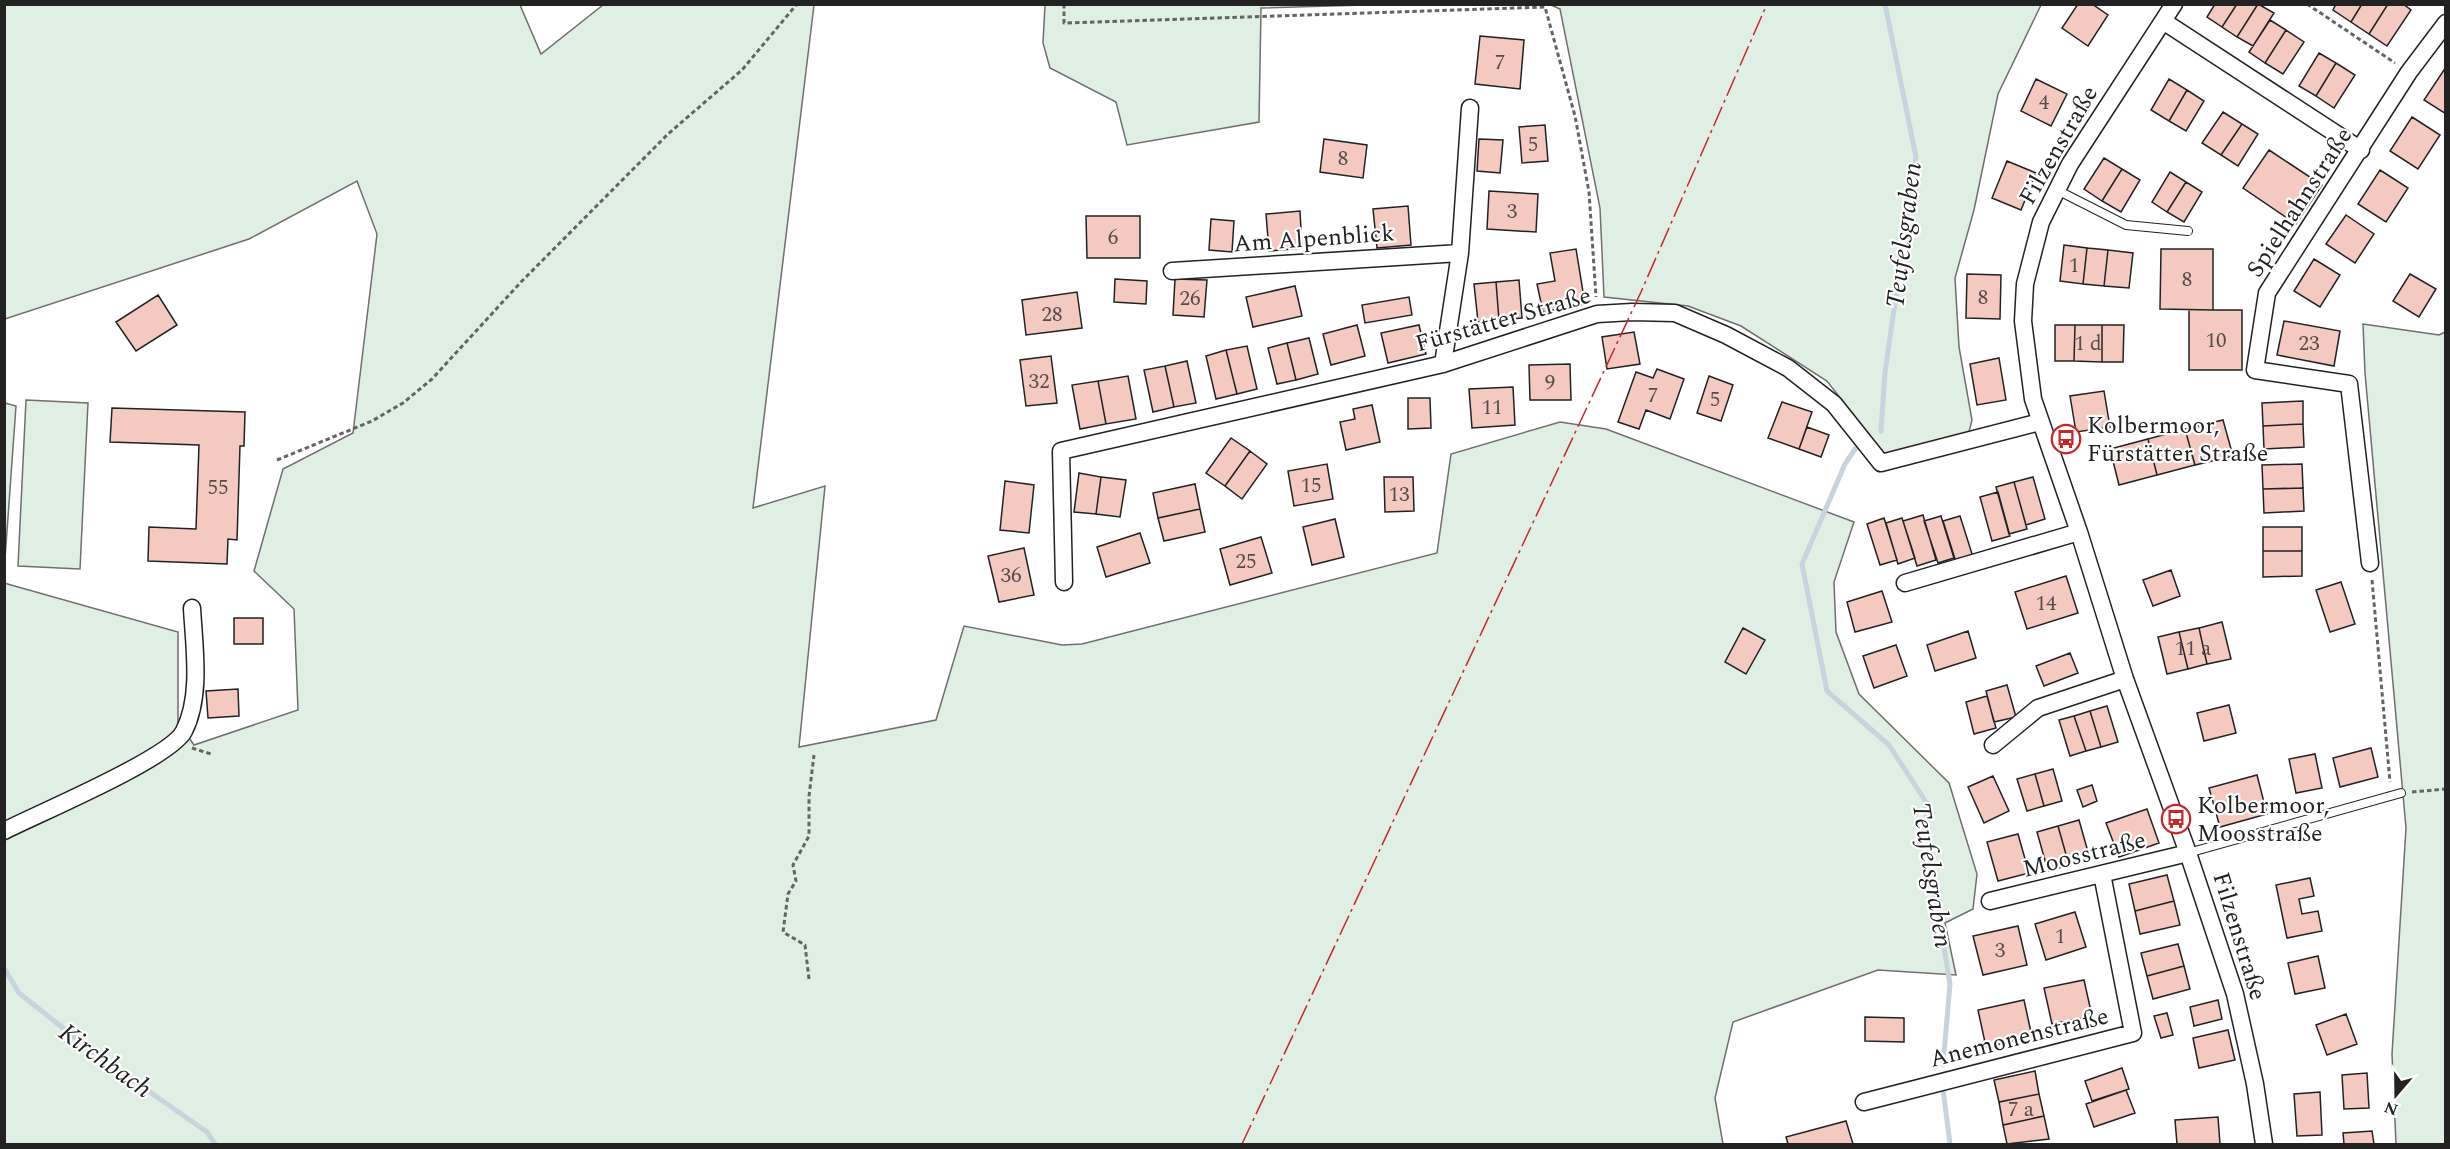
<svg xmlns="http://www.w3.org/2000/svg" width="2450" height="1149" viewBox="0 0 2450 1149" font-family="Spectral,serif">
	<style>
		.green { fill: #e0efe3; stroke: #6f6f6f; stroke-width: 1.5 }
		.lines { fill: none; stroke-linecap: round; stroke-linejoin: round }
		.stream { stroke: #c7d3dd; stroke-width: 5 }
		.building { fill: #f3c9c0; stroke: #222; stroke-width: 1.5 }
		.lane-casing { stroke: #222; stroke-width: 10 }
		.street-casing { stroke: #222; stroke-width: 19 }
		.path { stroke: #646464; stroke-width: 3; stroke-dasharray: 4.5 3; stroke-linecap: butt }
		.lane { stroke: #fff; stroke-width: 8 }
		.street { stroke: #fff; stroke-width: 16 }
		.power { stroke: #c62828; stroke-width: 1.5; stroke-dasharray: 21 4.5 3 4.5; stroke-linecap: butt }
		.labels { text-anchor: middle; stroke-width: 4.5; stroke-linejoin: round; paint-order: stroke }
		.number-label { font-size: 21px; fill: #564c4a }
		.street-label { font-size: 24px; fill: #222; stroke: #fff }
		.poi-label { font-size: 24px; fill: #222; stroke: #fff; text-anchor: start }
		.water-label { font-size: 26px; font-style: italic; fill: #222; stroke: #fff }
	</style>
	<rect width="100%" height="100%" fill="#fff"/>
	<path class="green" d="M5,5h515l21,49 62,-49h211l-61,503 72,-22 -26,261 137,-27 28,-94 98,19 20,-1 355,-91 14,-99 109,-32 46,7 248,93 -20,60 2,50 23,62 90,89 28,91 -4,35 -28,14 11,52 -78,-5 -145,52 -18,76 8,46h-1718l-1,-561 174,49v90l16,23 104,-35 -4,-101 -40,-38 29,-102 70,-36 24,-199 -20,-53 -108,58 -244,80z
		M1045,5v-1l320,1 -104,3 -2,114 -132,23 -11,-43 -66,-34 -7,-25z
		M1551,5h490l-43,89 -24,116 -19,68 4,69 13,73 -3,12 -84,23 -58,-74 -86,-55 -53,-20 -84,-9 -4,-89 -40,-199z
		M2363,324l76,11 6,-3v812h-49l-4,-90 14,-226 -41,-455z
		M26,400l62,3 -8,166 -62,-3z
		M5,403l11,3 -11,153 -1,-156z"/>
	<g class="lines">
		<path class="stream" d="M1881,431l4,-59 31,-215 -31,-153
			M1855,449l-10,15 -43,100 25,127 62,54 37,57 4,59 20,123 -7,81
			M4,968l15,25 78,62 110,77 8,12
			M1943,1089l7,55"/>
	</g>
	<path class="building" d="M2078,4h14l16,11 -20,31 -26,-18z
		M2215,4h22l-15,23 -15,-10z
		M2237,4h21l-21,33 -15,-10z
		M2258,4l16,9 -21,33 -16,-9z
		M2336,4h26l-11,18 -18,-12z
		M2362,4h26l-19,30 -18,-12z
		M2388,4h15l8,6 -24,36 -18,-12z
		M2270,20l16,10 -21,33 -16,-11z
		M2286,30l18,12 -21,32 -18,-11z
		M1480,36l44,4 -4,49 -45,-5z
		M2319,53l17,10 -20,33 -17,-10z
		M2336,63l19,12 -21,33 -18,-12z
		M2446,67v47l-22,-14z
		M2036,79l31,15 -16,32 -30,-15z
		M2169,79l18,11 -18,31 -18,-11z
		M2187,90l17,11 -18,30 -17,-10z
		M2223,112l19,12 -21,31 -19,-12z
		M2412,117l28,18 -22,34 -28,-18z
		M2242,124l16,10 -20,32 -17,-11z
		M1545,125l3,36 -26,2 -3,-36z
		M1324,139l43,6 -4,33 -43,-6z
		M1479,139l24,1 -3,33 -23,-2z
		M2269,150l53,35 -26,39 -53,-36z
		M2104,158l18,11 -20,32 -18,-12z
		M2007,161l29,12 -15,37 -29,-12z
		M2122,169l18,11 -19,32 -19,-11z
		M2380,170l28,18 -22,34 -28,-18z
		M2170,172l16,10 -19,30 -15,-10z
		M2186,182l16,10 -18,30 -17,-10z
		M1489,191l49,3 -2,38 -49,-3z
		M1408,206l3,39 -34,3 -4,-39z
		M1300,211l2,37 -33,3 -3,-37z
		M2346,215l28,19 -19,29 -29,-19z
		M1086,216h54v42h-53z
		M1211,219l23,2 -2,31 -23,-2z
		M2064,245l23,3 -4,36 -23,-3z
		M2087,248l21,2 -4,36 -21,-2z
		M1576,249l9,55 -42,8 -6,-28 18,-3 -5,-28z
		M2161,249h52v61l-53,-1z
		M2108,250l25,3 -4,35 -25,-2z
		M2314,259l26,16 -20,32 -26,-16z
		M1967,274l34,1 -1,44 -34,-1z
		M2410,274l26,15 -17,28 -26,-16z
		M1115,279l32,2 -1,23 -32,-2z
		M1175,279l32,1 -3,37 -31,-2z
		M1519,280l3,38 -23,2 -3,-38z
		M1496,282l3,38 -21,2 -4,-38z
		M1295,286l7,30 -49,11 -7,-30z
		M1077,292l5,36 -56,7 -4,-35z
		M158,295l19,30 -41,26 -20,-29z
		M1409,297l3,18 -47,8 -3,-18z
		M2189,310h53v60h-53z
		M2284,321l56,10 -6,35 -57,-11z
		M1357,325l8,31 -34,9 -8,-31z
		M1419,325l7,29 -38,9 -7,-30z
		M2055,325h20l-1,36h-19z
		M2075,325h27v37l-28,-1z
		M2102,325h22l-1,37h-21z
		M1634,332l6,32 -33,5 -5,-32z
		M1309,338l9,36 -22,6 -9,-37z
		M1287,343l9,37 -19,4 -9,-36z
		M1247,346l10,43 -20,5 -11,-44z
		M1226,350l11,44 -21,5 -10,-43z
		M1051,356l6,47 -31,3 -6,-46z
		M1999,358l7,42 -29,5 -7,-41z
		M1187,361l9,42 -22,4 -9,-41z
		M1570,364l1,36h-41l-1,-35z
		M1165,366l9,41 -21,5 -9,-42z
		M1657,369l27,10 -14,40 -24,-9 -7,19 -21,-7 18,-50 17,6z
		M1128,376l8,43 -30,5 -8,-43z
		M1709,376l24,9 -12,36 -24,-8z
		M1098,381l8,43 -26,5 -8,-44z
		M1513,387l2,38 -43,3 -3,-39z
		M2104,391l6,36 -34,5 -6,-36z
		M1408,398h22l1,30 -23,1z
		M2303,401v23l-40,2 -1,-23z
		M1782,402l30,10 -13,37 -31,-11z
		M1372,405l8,37 -34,8 -6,-28 15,-3 -2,-10z
		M112,408l133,4 -1,34h-4l-3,94 -9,-1 -1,25 -79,-3 1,-34 47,2 3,-84 -89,-3z
		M2223,420l10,36 -38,9 -10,-36z
		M2303,424l1,23 -40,2 -1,-23z
		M1807,427l22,8 -8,22 -22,-8z
		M2185,429l10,36 -38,10 -9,-36z
		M1231,438l19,13 -25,35 -19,-13z
		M2148,439l9,36 -38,10 -9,-36z
		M1250,451l17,13 -25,35 -17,-13z
		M1327,464l6,35 -39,7 -6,-35z
		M2302,464l1,24 -40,1 -1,-24z
		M1079,473l22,4 -5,37 -22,-2z
		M1101,477l25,3 -6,37 -24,-3z
		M1384,477h29l1,34 -29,1z
		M2033,477l12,42 -19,6 -12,-43z
		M1005,481l29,4 -5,48 -29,-3z
		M2014,482l13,47 -18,5 -13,-47z
		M1195,484l5,25 -42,9 -5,-25z
		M2303,488l1,23 -40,2 -1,-24z
		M1998,492l12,44 -18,5 -12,-44z
		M1200,509l5,23 -41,9 -6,-23z
		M1923,515l13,45 -19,6 -14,-45z
		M1941,516l13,42 -16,5 -14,-42z
		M1960,516l13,41 -17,5 -13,-41z
		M1884,518l13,42 -17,5 -13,-41z
		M1902,518l13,40 -17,6 -12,-41z
		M1335,519l9,38 -32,8 -9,-38z
		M2263,527h39v24h-39z
		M1140,533l10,30 -44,14 -9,-30z
		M1261,537l11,36 -42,12 -10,-36z
		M1024,548l10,47 -35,7 -11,-46z
		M2263,551h39v25l-39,1z
		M2171,570l9,26 -27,10 -10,-26z
		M2066,576l12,37 -51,16 -12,-37z
		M2341,582l14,42 -25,8 -14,-42z
		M1882,591l10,31 -37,10 -8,-30z
		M234,618h29v26h-29z
		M2222,622l9,37 -24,5 -8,-36z
		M1743,628l22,12 -19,34 -21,-12z
		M2199,628l8,36 -19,5 -9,-37z
		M1968,631l8,27 -41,13 -8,-26z
		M2179,632l9,37 -21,5 -9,-37z
		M1896,645l11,31 -33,12 -11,-32z
		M2070,653l8,20 -34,13 -8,-20z
		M2007,685l9,32 -22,5 -8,-31z
		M238,689l1,27 -31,2 -2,-27z
		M1987,696l9,32 -22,6 -8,-32z
		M2229,705l7,28 -32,8 -7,-28z
		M2107,706l11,36 -17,5 -11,-36z
		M2090,711l11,36 -15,4 -12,-35z
		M2074,716l12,35 -16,5 -11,-36z
		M2371,748l7,29 -38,10 -7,-29z
		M2315,754l7,34 -26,5 -7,-34z
		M2053,769l9,32 -18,5 -9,-32z
		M2035,774l9,32 -17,5 -10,-32z
		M2257,775l10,39 -47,13 -11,-39z
		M1993,776l16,35 -25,12 -16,-36z
		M2092,785l5,16 -14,6 -6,-17z
		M2147,809l12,34 -40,14 -13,-34z
		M2079,820l11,39 -21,6 -11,-39z
		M2058,826l11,39 -21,6 -11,-39z
		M2018,834l11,39 -31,8 -11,-39z
		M2167,875l7,26 -39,10 -6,-27z
		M2310,878l4,18 -15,3 3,15 16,-3 4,20 -35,7 -11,-53z
		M2174,901l6,24 -40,9 -5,-23z
		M2075,912l11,35 -40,13 -11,-36z
		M2018,926l9,39 -44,10 -10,-39z
		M2178,944l6,22 -37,10 -6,-23z
		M2318,956l7,32 -30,6 -7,-31z
		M2184,966l6,23 -37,10 -6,-23z
		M2084,980l8,36 -40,8 -8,-36z
		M2024,1000l8,37 -46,10 -8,-37z
		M2218,1000l4,19 -28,7 -4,-19z
		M2167,1013l6,22 -12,3 -7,-22z
		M2346,1014l11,30 -30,11 -11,-30z
		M1865,1017l39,1v24l-39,-1z
		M2228,1030l7,30 -36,8 -6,-30z
		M2122,1068l7,21 -37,12 -7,-20z
		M2035,1071l4,23 -40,8 -5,-22z
		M2367,1073l2,35 -25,1 -2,-34z
		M2126,1090l9,23 -41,14 -8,-23z
		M2320,1092l2,43 -25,1 -3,-42z
		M2039,1094l5,22 -41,9 -4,-23z
		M2044,1116l5,23 -42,5 -4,-19z
		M2218,1117l2,27h-43l-2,-24z
		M1846,1121l7,23h-65l-2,-7z
		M2372,1131l2,13h-30l-1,-11z"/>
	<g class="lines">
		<g class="lane-casing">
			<path id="lane" d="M2057,190l69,35 62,6
				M2188,853l213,-60"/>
		</g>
		<g class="street-casing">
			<path id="street" d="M2174,4l-104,160 -29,58 -16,62 -2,37 10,78 46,133 46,147 63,174 47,141 20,90 9,60
				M2163,21l198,129
				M1172,271l288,-18
				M1443,364l17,-111 10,-145
				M2370,563l-21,-179 -94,-14 12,-77 142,-221 37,-49
				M1064,582l-3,-131 382,-87 154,-50 35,-2 43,1 51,22 62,33 46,36 47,59 159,-41
				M1905,583l174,-51
				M1993,745l45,-37 87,-29
				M4,831c33,-17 167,-73 180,-100 18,-35 10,-85 8,-123
				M1990,901l198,-48
				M1864,1102l269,-69 -31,-159"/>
		</g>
		<path class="path" d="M1064,4v19l481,-16 30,109 14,76 7,105
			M2307,4l88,59
			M277,460l95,-39 31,-18 29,-24 89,-97 147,-148 74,-64 55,-66
			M2372,580l18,202
			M192,748l19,6
			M2412,792l34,-3
			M809,979l-4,-34 -22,-13 5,-38 8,-13 -3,-16 16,-29v-40l5,-41"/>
		<use href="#lane" class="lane"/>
		<use href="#street" class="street"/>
		<path class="power" d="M1242,1144l399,-852 126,-288"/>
	</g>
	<defs>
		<g id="bus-ring" transform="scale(1.5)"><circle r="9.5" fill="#fff" stroke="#c62828" stroke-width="1.5"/><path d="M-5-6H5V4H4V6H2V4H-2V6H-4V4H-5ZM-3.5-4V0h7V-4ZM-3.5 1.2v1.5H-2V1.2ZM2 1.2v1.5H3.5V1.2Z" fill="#c62828"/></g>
	</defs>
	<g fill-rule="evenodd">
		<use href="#bus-ring" x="2066" y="439"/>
		<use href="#bus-ring" x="2176" y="819"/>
	</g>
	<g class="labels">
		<g class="number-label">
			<text x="1500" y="69">7</text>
			<text x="2044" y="109">4</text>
			<text x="1533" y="151">5</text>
			<text x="1343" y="165">8</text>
			<text x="1512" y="218">3</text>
			<text x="1113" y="244">6</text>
			<text x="2074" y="272">1</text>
			<text x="2187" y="286">8</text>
			<text x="1983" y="304">8</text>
			<text x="1190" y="305">26</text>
			<text x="1052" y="321">28</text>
			<text x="2216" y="347">10</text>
			<text x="2088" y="350">1 d</text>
			<text x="2309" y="350">23</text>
			<text x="1039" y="388">32</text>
			<text x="1550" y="389">9</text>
			<text x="1653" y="402">7</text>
			<text x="1715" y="406">5</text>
			<text x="1492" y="414">11</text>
			<text x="1311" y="492">15</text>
			<text x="218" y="494">55</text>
			<text x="1399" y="501">13</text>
			<text x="1246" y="568">25</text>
			<text x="1011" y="582">36</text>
			<text x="2046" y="610">14</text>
			<text x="2193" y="655">11 a</text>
			<text x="2060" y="943">1</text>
			<text x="2000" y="957">3</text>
			<text x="2021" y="1116">7 a</text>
		</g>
		<g class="street-label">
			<text transform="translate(2058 145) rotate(-60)" y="8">Filzenstraße</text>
			<text transform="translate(2299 202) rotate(-57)" y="8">Spielhahnstraße</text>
			<text transform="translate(1314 238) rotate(-4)" y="8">Am Alpenblick</text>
			<text transform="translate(1503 319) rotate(-16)" y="8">Fürstätter Straße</text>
			<text transform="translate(2084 854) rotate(-14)" y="8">Moosstraße</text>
			<text transform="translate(2240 936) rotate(73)" y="8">Filzenstraße</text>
			<text transform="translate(2019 1037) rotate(-14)" y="8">Anemonenstraße</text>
		</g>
		<g class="poi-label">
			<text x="2087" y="433">Kolbermoor,<tspan x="2087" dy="28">Fürstätter Straße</tspan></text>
			<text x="2197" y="813">Kolbermoor,<tspan x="2197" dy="28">Moosstraße</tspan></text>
		</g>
		<g class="water-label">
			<text transform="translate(1903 235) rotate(-83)" y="9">Teufelsgraben</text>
			<text transform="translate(1933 875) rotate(81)" y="9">Teufelsgraben</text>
			<text transform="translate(106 1060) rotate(36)" y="9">Kirchbach</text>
		</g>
	</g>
	<rect width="2450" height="1149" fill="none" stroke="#222222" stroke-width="12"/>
	<g transform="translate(2396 1095) rotate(200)" stroke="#ffffff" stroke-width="4.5" paint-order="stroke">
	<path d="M0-4.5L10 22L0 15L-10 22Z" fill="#222222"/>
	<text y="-9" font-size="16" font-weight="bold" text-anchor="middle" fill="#222222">N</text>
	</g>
</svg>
